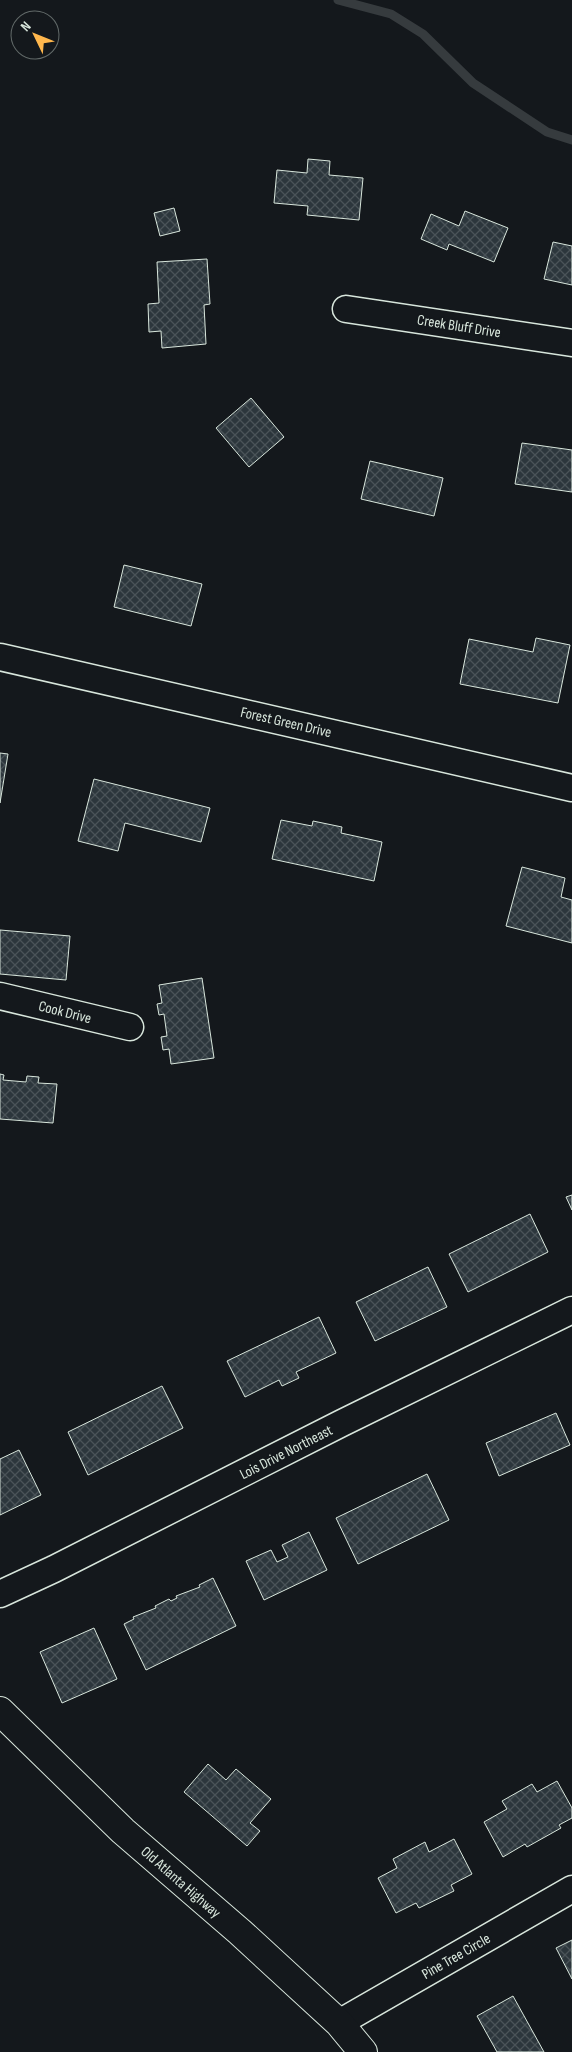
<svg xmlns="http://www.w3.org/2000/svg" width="572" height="2052" viewBox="0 0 572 2052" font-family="'Sofia Sans Condensed',sans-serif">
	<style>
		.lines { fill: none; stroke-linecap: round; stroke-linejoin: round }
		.stream { stroke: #363b3e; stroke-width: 9 }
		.building { fill: url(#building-cross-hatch); stroke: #d8e6dc }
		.street-casing { stroke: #d8e6dc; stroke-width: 29 }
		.secondary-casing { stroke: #d8e6dc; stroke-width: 30 }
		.street { stroke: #14181c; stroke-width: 26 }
		.secondary { stroke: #14181c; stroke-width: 28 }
		.labels { text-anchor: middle; stroke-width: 4; stroke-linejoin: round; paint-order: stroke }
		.street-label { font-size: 15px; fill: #d8e6dc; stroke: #14181c }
	</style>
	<defs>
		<pattern id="building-cross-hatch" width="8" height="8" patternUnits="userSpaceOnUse" patternTransform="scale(1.25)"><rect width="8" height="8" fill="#2c363c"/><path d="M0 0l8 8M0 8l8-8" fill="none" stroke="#4a5358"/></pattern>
	</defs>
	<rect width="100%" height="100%" fill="#14181c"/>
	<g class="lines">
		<path class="stream" d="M338,0l53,14 32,20 50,49 74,49 25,8"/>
	</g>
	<path class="building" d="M308,159l22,2 -1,14 34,3 -4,42 -52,-5 1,-9 -34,-3 3,-33 30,3z
		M174,208l6,23 -20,5 -6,-23z
		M465,211l43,17 -14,34 -45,-18 -2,6 -26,-11 10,-25 28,12z
		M553,242l19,4v39l-28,-6z
		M207,259l3,45 -6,1 2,39 -44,4 -1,-17 -12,1 -1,-28 11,-1 -2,-41z
		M251,398l33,39 -35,30 -33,-39z
		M522,443l50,7v42l-57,-8z
		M370,461l73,17 -9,38 -73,-17z
		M124,565l78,19 -11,42 -77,-19z
		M536,638l34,7 -12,58 -98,-19 9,-45 64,13z
		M0,753l8,1 -8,49z
		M94,779l116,29 -9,34 -76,-19 -7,28 -40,-10z
		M281,820l31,6 1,-5 29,6 -1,6 41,9 -8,39 -102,-22z
		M522,867l43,11 -4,19 11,3v43l-66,-17z
		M0,930l70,6 -4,44 -66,-6z
		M202,978l12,80 -43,6 -2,-15 -6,1 -2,-13 6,-1 -3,-22 -5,1 -2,-11 5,-1 -3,-18z
		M0,1074l4,1 -1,5 23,2 1,-6 12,1 -1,6 19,1 -4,39 -53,-4z
		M572,1195v15l-6,-13z
		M530,1214l18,38 -80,40 -19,-38z
		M428,1267l19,40 -72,34 -19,-39z
		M319,1317l17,36 -40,19 3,6 -17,8 -3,-6 -34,17 -18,-36z
		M162,1386l21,42 -95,47 -20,-43z
		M556,1413l14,32 -71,31 -13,-33z
		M19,1450l22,45 -41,20v-56z
		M427,1474l22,46 -91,44 -22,-46z
		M309,1532l18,38 -63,30 -18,-39 25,-11 6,12 11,-5 -6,-12z
		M213,1578l23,48 -90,44 -22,-46 10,-5 -1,-2 23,-9 -1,-2 14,-7 2,2 6,-3 -1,-2 24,-9 -1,-2z
		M94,1628l23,51 -55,24 -22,-51z
		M208,1764l18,16 10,-11 35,30 -21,24 10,8 -13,15 -63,-54z
		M557,1781l15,27v10l-13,7 2,3 -34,19 -2,-3 -22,13 -19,-35 23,-13 -5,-8 30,-17 5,8z
		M454,1839l18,35 -21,11 3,6 -35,17 -3,-5 -20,10 -18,-35 19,-10 -4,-9 32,-17 4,10z
		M572,1940v39l-16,-31z
		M513,1996l31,56h-47l-20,-36z"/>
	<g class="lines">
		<g class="street-casing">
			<path id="street" d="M346,309l226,34
				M0,657l572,131
				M0,996l130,31
				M0,1594l54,-25 288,-146 230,-113
				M339,2023l233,-134"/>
		</g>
		<g class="secondary-casing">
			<path id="secondary" d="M0,1711l123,120 117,101 99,91 24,29"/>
		</g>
		<use href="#street" class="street"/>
		<use href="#secondary" class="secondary"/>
	</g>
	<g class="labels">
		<g class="street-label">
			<text transform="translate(459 326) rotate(9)" y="5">Creek Bluff Drive</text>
			<text transform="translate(286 722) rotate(13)" y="5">Forest Green Drive</text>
			<text transform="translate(65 1012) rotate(14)" y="5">Cook Drive</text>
			<text transform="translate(286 1452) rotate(-27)" y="5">Lois Drive Northeast</text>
			<text transform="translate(181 1882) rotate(41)" y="5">Old Atlanta Highway</text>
			<text transform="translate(456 1956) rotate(-30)" y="5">Pine Tree Circle</text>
		</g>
	</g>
	<g transform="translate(35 35) rotate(313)"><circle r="24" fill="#14181c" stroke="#626a69"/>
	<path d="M0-4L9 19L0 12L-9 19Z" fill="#ffb74d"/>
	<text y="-8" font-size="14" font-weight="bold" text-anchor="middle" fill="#d8e6dc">N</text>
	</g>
</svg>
